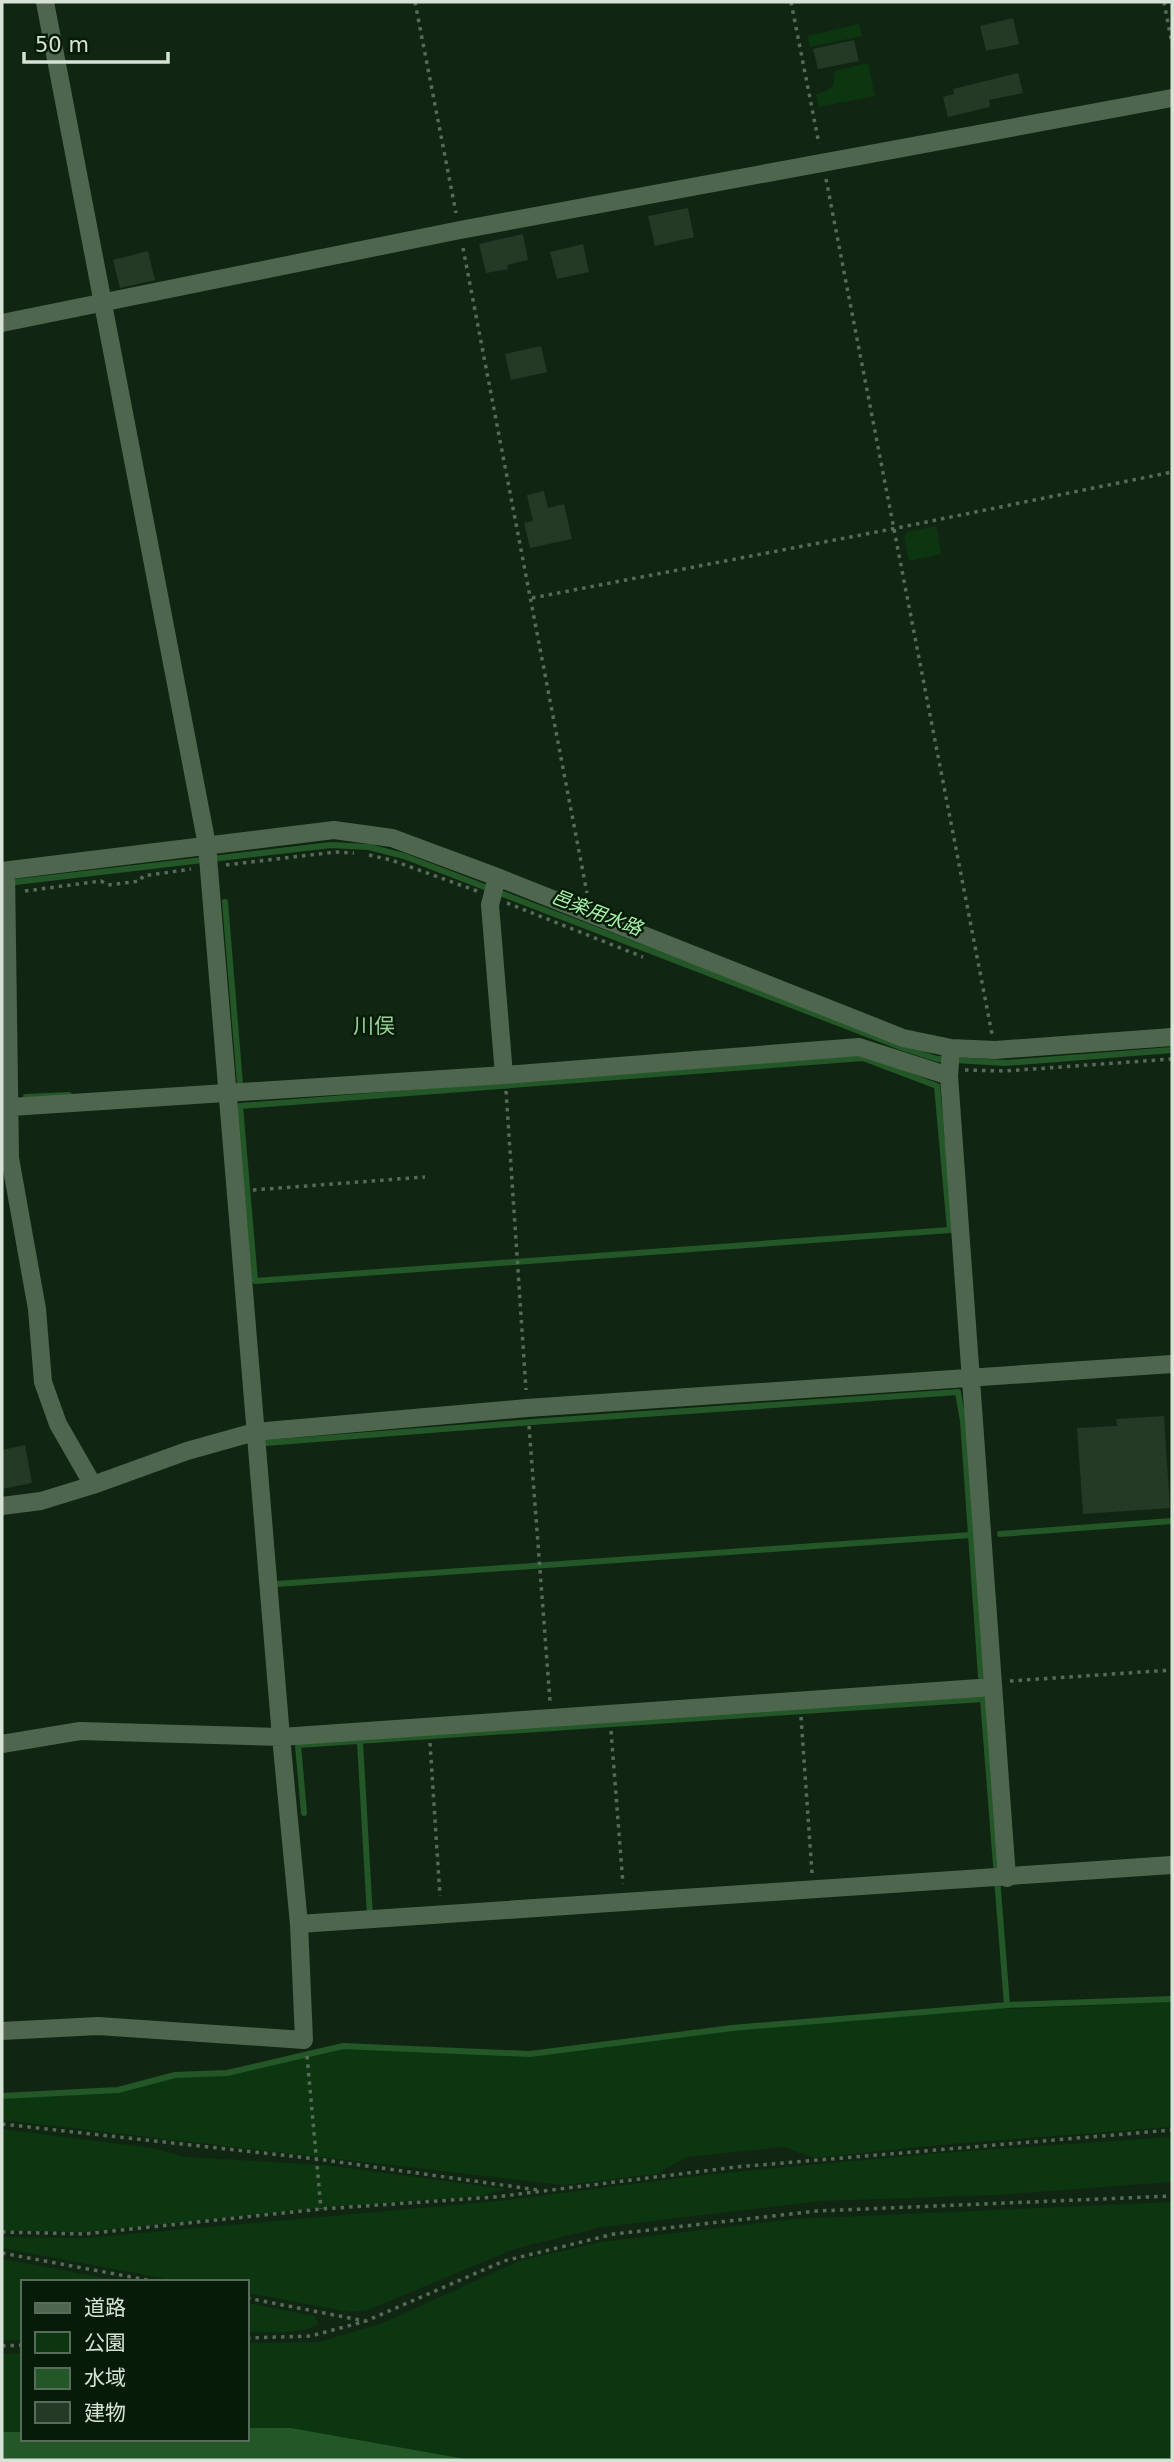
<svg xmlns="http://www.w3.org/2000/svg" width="1174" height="2462" viewBox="0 0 1174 2462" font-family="'DejaVu Sans','Noto Sans JP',sans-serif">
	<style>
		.green { fill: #0c3610 }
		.water { fill: #235727 }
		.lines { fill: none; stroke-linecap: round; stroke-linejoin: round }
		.stream { stroke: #235727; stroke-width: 6 }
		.building { fill: #243a25 }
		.path { stroke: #586a59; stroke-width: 3.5; stroke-dasharray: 3.5 5; stroke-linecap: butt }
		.minor { stroke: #4e664e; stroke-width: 18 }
		.labels { text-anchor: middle; stroke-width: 5; stroke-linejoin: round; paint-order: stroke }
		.water-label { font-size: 19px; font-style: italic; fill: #a8f4a9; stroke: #071c08 }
		.quarter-label { font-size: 21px; fill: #97d198; stroke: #071c08 }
	</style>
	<rect width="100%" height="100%" fill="#112612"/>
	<path class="green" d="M859,24l3,12 -52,11 -3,-11z
		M868,63l7,33 -57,11 -2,-13 10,-3 7,-5 2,-15z
		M936,526l5,28 -32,7 -5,-25 3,-4z
		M1172,2002v125l-234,18 -124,13 -30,-11 -97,10 -31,17 -93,11 -561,-65v-22l114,-5 59,-16 53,-2 115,-27 190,8 193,-26 276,-24 6,3z
		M2,2129l150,19 33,9 140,8 180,24 -24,7 -156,11 -241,25 -82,-2z
		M1172,2137v45l-175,13 -176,6 -219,26 -88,22 -146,61 -18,2 -103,-19v-11h-64l-181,-34v-11l84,1 413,-37 214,-27 226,-21z
		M1172,2202v258h-701l-180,-32h-44v-85l72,-1 64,-19 136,-62 82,-19 193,-23z
		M2,2259l125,23h-104v58h-21z
		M247,2303l68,13 3,8c-14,11 -53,8 -71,8z
		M23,2353v79h-21v-78z"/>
	<path class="water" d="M247,2428h44l180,32h-469v-28h21v7h224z"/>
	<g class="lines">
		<path class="stream" d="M7,883l324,-38 38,2 35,9 499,192 34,11 68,4 167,-13
			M225,902l15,182
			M863,1058l74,28 13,144 -695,51 -15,-175z
			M26,1097l43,-2
			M266,1443l279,-22 413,-29 5,29 18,255
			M1000,1534l172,-13
			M276,1584l695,-49
			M360,1742l10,175
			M304,1813l-6,-68 685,-46 24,306
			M2,2096l116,-6 57,-15 52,-2 116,-27 187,8 202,-26 275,-23 165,-6"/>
	</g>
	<path class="building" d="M1013,18l6,26 -33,7 -6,-25z
		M854,40l5,21 -41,8 -5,-20z
		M1018,73l5,20 -34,7 1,7 -42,10 -5,-20 11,-3 -1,-5z
		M688,208l6,29 -39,9 -7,-30z
		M523,234l5,26 -21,5 1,4 -22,4 -7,-29z
		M583,244l6,28 -32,7 -7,-27z
		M148,251l7,29 -35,8 -7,-28z
		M541,346l6,26 -36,8 -6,-26z
		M544,491l4,17 16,-4 8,35 -42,9 -6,-25 9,-2 -6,-26z
		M1164,1416l6,92 -87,6 -6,-86 40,-2 -1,-7z
		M25,1445l7,38 -30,6v-39z"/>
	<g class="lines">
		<path class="path" d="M415,2l41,211
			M791,2l28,142
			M1164,2l8,42
			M826,179l166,855
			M463,248l124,645
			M532,598l360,-69 280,-57
			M369,855l22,5 86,31
			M226,865l110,-13 18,1
			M25,891l76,-10 7,4 32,-4 3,-5 48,-7
			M507,903l136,54
			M965,1070l40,1 167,-12
			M506,1091l20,299
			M253,1190l172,-13
			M529,1426l21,275
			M1010,1681l162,-11
			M801,1717l11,156
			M611,1731l12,153
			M430,1743l10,153
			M307,2056l14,153
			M2,2124l315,35 221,31
			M2,2232l82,2 237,-25 174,-12 241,-30 436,-37
			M2,2253l156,29
			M247,2298l118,23
			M247,2338l64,-2 55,-15 138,-60 110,-27 203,-23 355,-15
			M2,2346l21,-1"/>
		<path class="minor" d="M2,323l458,-93 712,-132
			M2,871l332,-41 58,8 105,39 406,161 48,10 44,2 177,-13
			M6,871l4,287 27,151 6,73 15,42 35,61
			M497,877l-7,28 14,170
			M951,1048l-2,28 58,802
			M11,1107l493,-32 355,-28 90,29
			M2,1506l39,-5 52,-16 94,-34 68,-19 272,-24 645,-44
			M2,1744l78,-13 201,6 712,-50
			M299,1924l873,-59
			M2,2031l96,-5 206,14 -5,-116 -18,-187 -74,-892 -162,-843"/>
	</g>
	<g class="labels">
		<g class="water-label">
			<text transform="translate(597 912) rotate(21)" y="7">邑楽用水路</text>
		</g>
		<g class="quarter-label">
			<text x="374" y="1033">川俣</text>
		</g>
	</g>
	<rect width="1174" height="2462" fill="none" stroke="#d5e2d5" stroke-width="7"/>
	<rect x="21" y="2280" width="228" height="161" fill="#071c08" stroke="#596b5a" stroke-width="2"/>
	<rect x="35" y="2303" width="35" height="10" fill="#4e664e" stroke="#596b5a" stroke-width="2"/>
	<text x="84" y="2315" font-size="21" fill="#d5e2d5">道路</text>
	<rect x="35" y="2332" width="35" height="21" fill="#0c3610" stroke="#596b5a" stroke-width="2"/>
	<text x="84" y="2350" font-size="21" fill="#d5e2d5">公園</text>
	<rect x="35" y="2368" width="35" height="21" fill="#235727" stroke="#596b5a" stroke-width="2"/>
	<text x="84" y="2385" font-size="21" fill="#d5e2d5">水域</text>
	<rect x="35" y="2402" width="35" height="21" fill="#243a25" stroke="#596b5a" stroke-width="2"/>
	<text x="84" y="2420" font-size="21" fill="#d5e2d5">建物</text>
	<path d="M24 52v10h144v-10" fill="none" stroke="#d5e2d5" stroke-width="3.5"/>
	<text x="35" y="52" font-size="21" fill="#d5e2d5" stroke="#071c08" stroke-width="5" paint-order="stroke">50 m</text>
</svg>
